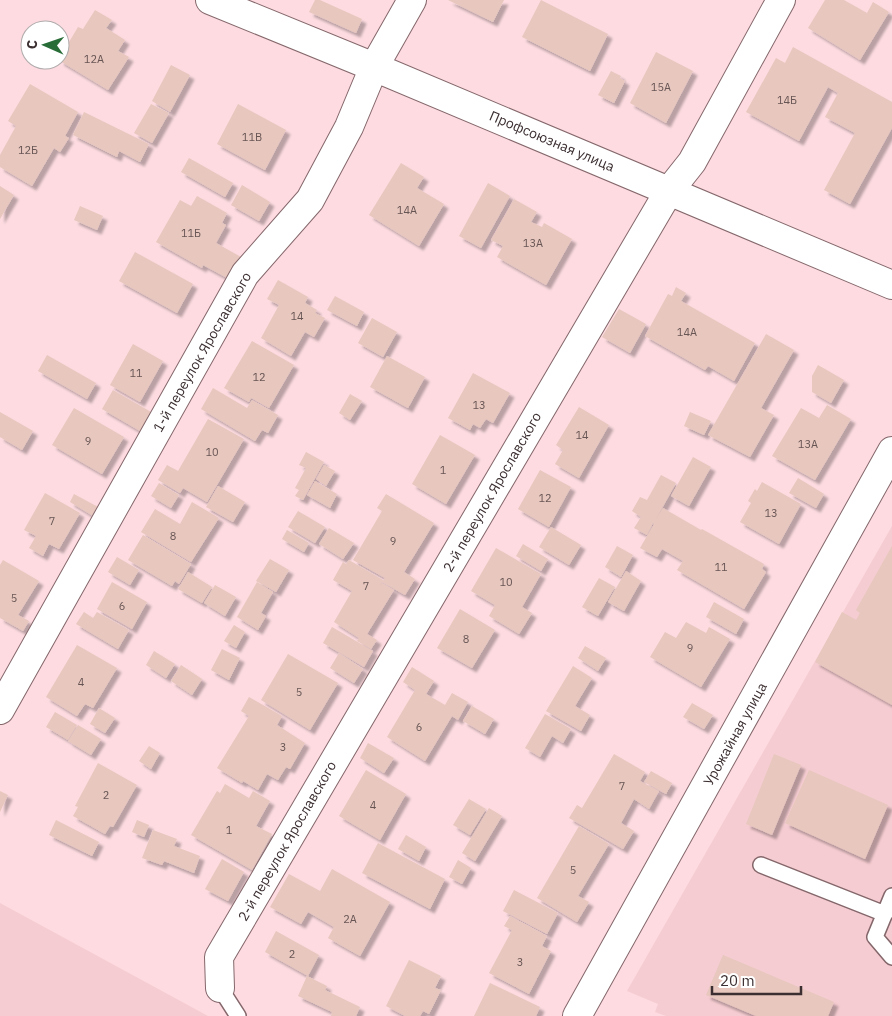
<svg xmlns="http://www.w3.org/2000/svg" width="892" height="1016" viewBox="0 0 892 1016" font-family="'IBM Plex Sans',sans-serif">
	<style>
		.built { fill: #f5ccd1 }
		.building { fill: #e7c7be; filter: url(#shadow) }
		.lines { fill: none; stroke-linecap: round; stroke-linejoin: round }
		.lane-casing { stroke: #84676b; stroke-width: 18 }
		.street-casing { stroke: #84676b; stroke-width: 30 }
		.secondary-casing { stroke: #84676b; stroke-width: 30 }
		.lane { stroke: #fff; stroke-width: 15 }
		.street { stroke: #fff; stroke-width: 28 }
		.secondary { stroke: #fff; stroke-width: 28 }
		.labels { text-anchor: middle; stroke-width: 4.5; stroke-linejoin: round; paint-order: stroke }
		.number-label { font-size: 11px; fill: #675554 }
		.street-label { font-size: 14px; fill: #3c2f31; stroke: #fff }
	</style>
	<defs>
		<filter id="shadow"><feDropShadow dx="4.5" dy="4.5" stdDeviation="1" flood-color="#0004"/></filter>
	</defs>
	<rect width="100%" height="100%" fill="#fddbe0"/>
	<path class="built" d="M892,526v490h-226l-11,-4 3,-8 -31,-13z
		M0,903l208,113h-208z"/>
	<path class="building" d="M315,0h5l42,19 -6,14 -47,-21z
		M448,0h56l-11,22z
		M541,0l67,34 -18,37 -68,-34z
		M825,0h19l23,13 6,-11 16,10 -29,48 -52,-32z
		M95,10l17,10 -6,8 19,12 -7,11 11,6 -21,33 -48,-29v-4l18,-30 5,2z
		M793,47l99,55v26l-42,76 -26,-14 31,-57 -30,-16 13,-24 -10,-6 -29,54 -53,-29 30,-54 9,5z
		M656,52l37,19 -27,52 -36,-20z
		M171,65l19,10 -20,37 -18,-11z
		M611,71l10,5 -1,2 5,3 -11,22 -16,-8z
		M30,84l48,28 -13,24 4,2 -9,14 -6,-4 -22,38 -32,-19v-12l16,-29 -8,-5z
		M151,104l18,9 -17,30 -18,-10z
		M238,104l48,26 -21,40 -48,-26z
		M84,112l65,32 -9,18 -21,-11 -2,6 -44,-22z
		M189,158l44,25 -8,14 -44,-25z
		M401,163l23,14 -7,11 27,16 -25,42 -50,-31z
		M488,183l22,13 -29,52 -22,-12z
		M242,185l28,17 -11,19 -28,-16z
		M0,186l14,9 -14,24z
		M197,196l30,17 -5,10 4,2 -10,18 25,14 -12,22 -26,-14 -1,3 -46,-26 24,-42 11,6z
		M514,199l23,13 -6,10 11,5 2,-4 28,16 -26,46 -49,-28 6,-11 -12,-6z
		M80,206l23,10 -6,14 -23,-10z
		M135,252l58,32 -16,29 -58,-32z
		M278,280l30,17 -3,6 12,7 -2,3 10,5 -11,19 -9,-5 -14,24 -30,-18 18,-33 -12,-6z
		M676,287l10,6 -5,8 74,42 -21,38 -26,-15 -3,4 -60,-34 23,-42 4,2z
		M335,296l29,16 -7,14 -30,-16z
		M619,309l27,15 -16,29 -28,-16z
		M372,318l25,14 -14,25 -25,-14z
		M766,334l28,16 -33,58 13,7 -24,42 -42,-22z
		M252,341l42,24 -25,43 -18,-10 -2,4 -25,-14z
		M133,344l30,17 -23,41 -30,-17z
		M47,355l49,28 -9,16 -49,-28z
		M387,356l38,21 -17,31 -38,-21z
		M818,365l26,15 -13,23 -19,-11v-16z
		M473,373l37,20 -17,30 -7,-4 -6,9 -7,-4 -3,6 -22,-12z
		M213,388l34,20 5,-8 26,15 -10,18 -6,-3 -7,11 -54,-32z
		M113,390l38,22 -11,19 -38,-22z
		M350,394l12,7 -12,19 -11,-7z
		M827,405l24,14 -36,61 -43,-24 29,-48 18,10z
		M579,407l30,18 -30,53 -24,-14 8,-14 -7,-5z
		M74,408l50,29 -22,37 -50,-29z
		M0,412l33,19 -11,19 -22,-13z
		M690,412l21,9 -7,14 -20,-9z
		M208,419l36,20 -37,63 -24,-14 -3,5 -22,-13 9,-15 11,6z
		M440,435l35,20 -29,49 -34,-20z
		M306,452l18,10 -21,38 -8,-4 4,-6 -4,-2 11,-20 -7,-3z
		M693,457l18,10 -22,39 -18,-10z
		M324,465l11,6 -9,15 -10,-7z
		M540,470l31,17 -22,40 -31,-18z
		M661,475l15,8 -20,36 7,-11 38,22 1,-1 62,35 -2,5 4,3 -22,37 -67,-39 6,-9 -21,-12 -5,8 -17,-9 14,-24 -1,-1 -6,12 -13,-7 7,-11 -9,-6 8,-14 7,3z
		M798,478l26,16 -8,14 -27,-15z
		M315,481l22,13 -7,14 -23,-13z
		M762,482l39,22 -22,40 -39,-22 11,-19 -3,-2 7,-12 2,2z
		M159,483l20,12 -8,13 -20,-12z
		M218,486l27,16 -12,20 -27,-15z
		M45,493l35,20 -21,36 -10,-5 -6,12 -14,-8 7,-12 -12,-6z
		M74,494l24,13 -5,9 -23,-14z
		M386,494l48,29 -30,49 11,7 -10,16 -23,-13 3,-4 -32,-18 29,-49 -5,-3z
		M192,502l27,16 -28,44 -50,-30 14,-23 25,15z
		M298,511l27,16 -10,16 -27,-16z
		M551,527l30,18 -12,20 -30,-18z
		M329,528l25,15 -11,16 -24,-15z
		M287,530l22,13 -5,9 -22,-13z
		M143,535l48,29 -12,20 -4,-3 -3,5 -44,-26z
		M523,544l25,15 -7,12 -25,-15z
		M617,546l16,9 -12,22 -16,-10z
		M892,546v159l-77,-43 27,-50 14,8 4,-7 -4,-3z
		M496,548l45,26 -19,33 10,6 -13,21 -30,-18 6,-11 -24,-14z
		M117,557l22,13 -9,15 -22,-13z
		M270,559l19,11 -13,22 -20,-11z
		M3,560l36,21 -21,34 11,6 -6,10 -23,-13v-53z
		M349,560l34,20 -3,6 2,-3 12,7 -27,44 10,6 -6,9 -14,-8 2,-3 -25,-16 18,-31 -19,-11 10,-18 3,2z
		M626,571l15,10 -17,30 -16,-9z
		M188,572l24,15 -10,16 -24,-14z
		M599,578l16,9 -17,29 -16,-9z
		M112,582l35,20 -15,27 -35,-20z
		M257,582l16,10 -12,21 5,3 -8,14 -21,-13z
		M215,585l21,12 -11,19 -21,-13z
		M714,602l30,17 -8,15 -30,-17z
		M460,609l35,21 -23,38 -35,-20z
		M84,612l9,6 4,-6 32,18 -11,19 -42,-25z
		M686,622l20,11 3,-6 21,12 -29,48 -51,-30 15,-25 11,6z
		M234,625l11,7 -9,16 -12,-7z
		M332,627l41,24 -9,16 -41,-24z
		M77,645l40,23 -24,40 -8,-4 -8,12 -31,-19z
		M585,646l21,12 -8,13 -20,-13z
		M222,649l18,9 -11,22 -18,-10z
		M154,651l21,13 -9,14 -20,-13z
		M339,653l24,16 -9,14 -24,-15z
		M288,654l50,29 -28,47 -49,-30z
		M181,665l21,14 -10,16 -21,-14z
		M573,666l19,12 -17,28 15,9 -9,16 -35,-20z
		M412,667l22,14 -8,13 19,11 7,-12 16,9 -10,18 -6,-4 -27,45 -38,-24 28,-47 -12,-8z
		M249,697l33,19 -5,9 28,18 -15,26 -4,-2 -8,13 -11,-6 -9,16 -15,-9 -1,2 -25,-15 32,-52 -8,-5z
		M692,703l21,12 -9,14 -21,-12z
		M472,706l22,13 -9,15 -22,-13z
		M99,708l16,10 -10,15 -15,-9z
		M55,712l22,13 -9,15 -22,-13z
		M545,714l26,15 -8,14 -11,-7 -12,21 -15,-9z
		M78,725l23,14 -10,16 -23,-14z
		M368,743l26,15 -10,15 -24,-15z
		M149,746l11,7 -9,16 -12,-8z
		M614,754l31,18 -5,9 19,10 -10,18 -15,-10 -13,24 13,8 -11,18 -54,-31 8,-13 5,3z
		M774,754l27,11 -29,70 -26,-11z
		M98,763l39,22 -24,42 -3,-1 -5,8 -32,-18 5,-9 -3,-1z
		M366,770l40,24 -26,46 -41,-24z
		M809,770l79,35 -23,54 -80,-36z
		M651,771l21,12 -6,11 -22,-12z
		M225,784l24,14 4,-7 17,10 -14,25 16,8 -20,36 -61,-35 26,-44 3,2z
		M0,791l8,4 -8,17z
		M469,799l17,10 -16,26 -17,-10z
		M489,808l13,8 -27,45 -13,-8z
		M56,820l43,22 -7,14 -43,-21z
		M137,820l12,5 -5,12 -12,-5z
		M579,826l30,18 -31,52 11,6 -12,20 -40,-24z
		M153,830l24,9 -3,7 26,10 -6,17 -30,-12 -2,4 -20,-7z
		M406,835l20,12 -7,14 -21,-12z
		M378,843l67,36 -15,30 -68,-36z
		M222,859l22,13 -16,29 -23,-12z
		M458,860l13,8 -9,16 -13,-7z
		M332,869l58,33 -30,54 -32,-18 6,-11 -26,-15 -7,12 -31,-17 19,-33 31,17z
		M514,890l44,23 -11,21 -44,-23z
		M510,916l37,20 -5,10 9,5 -22,43 -40,-21 23,-43 -8,-4z
		M276,931l43,24 -11,21 -43,-24z
		M723,955l111,47 -6,14h-72l-50,-21z
		M409,960l32,16 -6,12 6,2 -12,24 -6,-3 -3,5h-15l-19,-10z
		M307,976l20,10 -2,4 35,17 -4,9h-25l1,-4 -34,-16z
		M490,983l50,24 -4,9h-62z"/>
	<g class="lines">
		<g class="lane-casing">
			<path id="lane" d="M761,865l124,49
				M892,896l-17,41 17,20
				M220,988l18,28"/>
		</g>
		<g class="street-casing">
			<path id="street" d="M0,710l245,-436 65,-74 39,-73 25,-60 38,-67
				M220,988l-1,-31 450,-766 23,-29 89,-162
				M577,1016l315,-565"/>
		</g>
		<g class="secondary-casing">
			<path id="secondary" d="M210,0l164,67 518,218"/>
		</g>
		<use href="#lane" class="lane"/>
		<use href="#street" class="street"/>
		<use href="#secondary" class="secondary"/>
	</g>
	<g class="labels">
		<g class="number-label">
			<text x="94" y="63">12А</text>
			<text x="661" y="91">15А</text>
			<text x="787" y="104">14Б</text>
			<text x="252" y="141">11В</text>
			<text x="28" y="154">12Б</text>
			<text x="407" y="214">14А</text>
			<text x="191" y="237">11Б</text>
			<text x="533" y="247">13А</text>
			<text x="297" y="320">14</text>
			<text x="687" y="336">14А</text>
			<text x="136" y="377">11</text>
			<text x="259" y="381">12</text>
			<text x="479" y="409">13</text>
			<text x="582" y="439">14</text>
			<text x="88" y="445">9</text>
			<text x="808" y="448">13А</text>
			<text x="212" y="456">10</text>
			<text x="443" y="474">1</text>
			<text x="545" y="502">12</text>
			<text x="771" y="517">13</text>
			<text x="52" y="525">7</text>
			<text x="173" y="540">8</text>
			<text x="393" y="545">9</text>
			<text x="721" y="571">11</text>
			<text x="506" y="586">10</text>
			<text x="366" y="590">7</text>
			<text x="14" y="602">5</text>
			<text x="122" y="610">6</text>
			<text x="466" y="643">8</text>
			<text x="690" y="652">9</text>
			<text x="81" y="686">4</text>
			<text x="299" y="696">5</text>
			<text x="419" y="731">6</text>
			<text x="283" y="751">3</text>
			<text x="622" y="790">7</text>
			<text x="106" y="799">2</text>
			<text x="373" y="809">4</text>
			<text x="229" y="834">1</text>
			<text x="573" y="874">5</text>
			<text x="350" y="923">2А</text>
			<text x="292" y="958">2</text>
			<text x="520" y="966">3</text>
		</g>
		<g class="street-label">
			<text transform="translate(552 141) rotate(23)" y="5">Профсоюзная улица</text>
			<text transform="translate(202 352) rotate(-60)" y="5">1-й переулок Ярославского</text>
			<text transform="translate(492 492) rotate(-60)" y="5">2-й переулок Ярославского</text>
			<text transform="translate(735 734) rotate(-61)" y="5">Урожайная улица</text>
			<text transform="translate(287 841) rotate(-60)" y="5">2-й переулок Ярославского</text>
		</g>
	</g>
	<g transform="translate(45 45) rotate(272)"><circle r="24" fill="#ffffff" stroke="#b1acad"/>
	<path d="M0-4L9 19L0 12L-9 19Z" fill="#286d38"/>
	<text y="-8" font-size="14" font-weight="bold" text-anchor="middle" fill="#3c2f31">С</text>
	</g>
	<path d="M712 986v8h89v-8" fill="none" stroke="#3c2f31" stroke-width="2.5"/>
	<text x="720" y="986" font-size="15" fill="#3c2f31" stroke="#ffffff" stroke-width="4" paint-order="stroke">20 m</text>
</svg>
